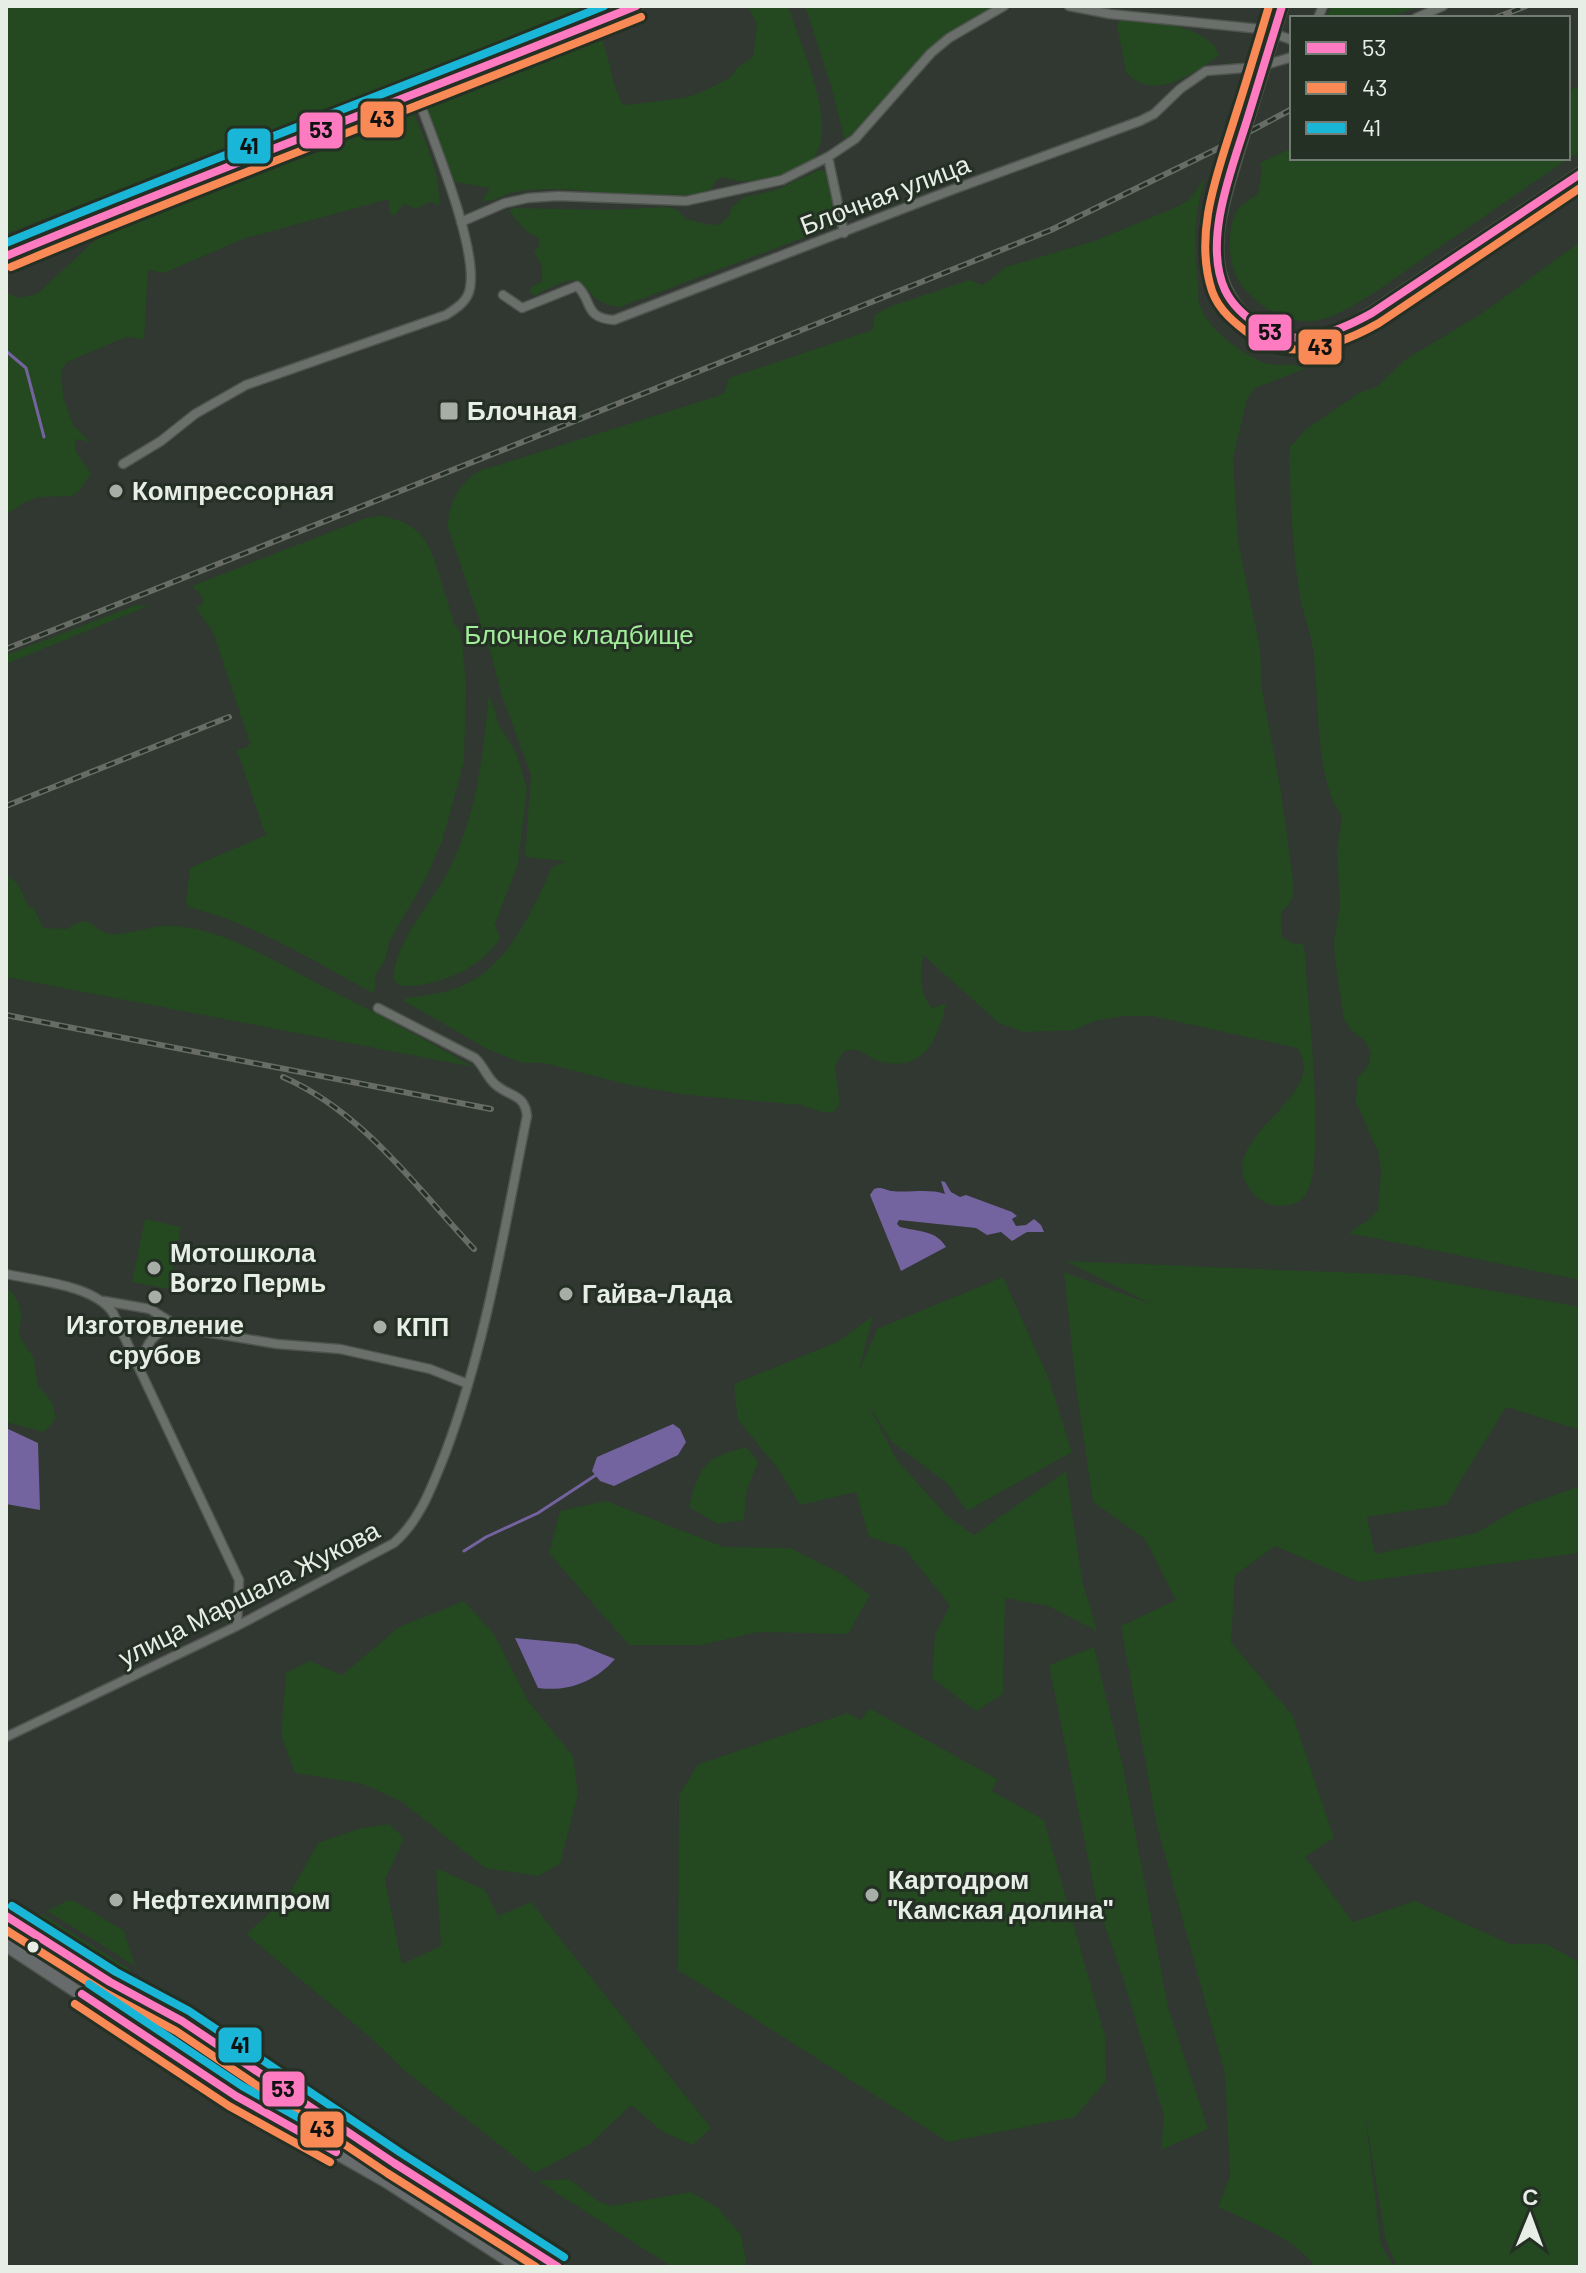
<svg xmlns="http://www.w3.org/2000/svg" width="1586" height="2273" viewBox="0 0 1586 2273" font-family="Barlow,sans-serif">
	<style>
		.green { fill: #244921 }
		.water { fill: #73639e }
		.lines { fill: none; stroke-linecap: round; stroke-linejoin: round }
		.stream { stroke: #73639e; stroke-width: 3 }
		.street-casing { stroke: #4f544f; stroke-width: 11 }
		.primary-casing { stroke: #4f544f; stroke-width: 15 }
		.street { stroke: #6b6f6b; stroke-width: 8 }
		.primary { stroke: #686b6c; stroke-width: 12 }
		.rail-casing { stroke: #676c67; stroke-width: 6 }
		.rail { stroke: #253024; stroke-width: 3; stroke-dasharray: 9; stroke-linecap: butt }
		.primary-bridge-casing { stroke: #4f544f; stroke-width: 15; stroke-linecap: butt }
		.primary-bridge { stroke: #686b6c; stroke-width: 12 }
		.bus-1-casing { stroke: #253024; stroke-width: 14 }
		.bus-2-casing { stroke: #253024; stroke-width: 14 }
		.bus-3-casing { stroke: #253024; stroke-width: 14 }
		.bus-1 { stroke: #fe7ac1; stroke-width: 8 }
		.bus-2 { stroke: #f98a56; stroke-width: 8 }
		.bus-3 { stroke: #1ab6d8; stroke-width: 8 }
		.poi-dot { fill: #a7aea7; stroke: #253024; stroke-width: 3 }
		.bus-dot { fill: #e7eee6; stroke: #253024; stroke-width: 3 }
		.labels { text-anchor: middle; stroke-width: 6; stroke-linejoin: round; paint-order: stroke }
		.street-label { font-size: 26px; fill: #e7eee6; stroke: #253024 }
		.poi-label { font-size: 26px; font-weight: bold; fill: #e7eee6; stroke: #253024; text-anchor: start }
		.park-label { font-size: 26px; fill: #a2ec9c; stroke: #253024 }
		.line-badge { stroke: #253024; stroke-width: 3 }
		.pale-badge-label { font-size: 22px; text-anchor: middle; font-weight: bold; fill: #111 }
	</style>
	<rect width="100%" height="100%" fill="#313731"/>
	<path class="green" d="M6,6h583l-583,228z
		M747,6h41c11,35 50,117 27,150 -5,8 -18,12 -26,16 -26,11 -40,13 -66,5l-6,2 -7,12c-53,13 -108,-2 -161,-2 -13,0 -26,1 -38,4 -10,3 -18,9 -29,8l8,-13 -35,-6 -30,-75 9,-10 158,-64 8,2c10,23 11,48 23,70l62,-7 14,-5 31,-15 7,-10 16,-11 4,-33z
		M805,6h189l-47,28 -18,16 -78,88h-7l-13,-52z
		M1330,6h90l-33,12h-60z
		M1121,18c24,2 93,8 98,38 -27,18 -65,47 -93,16l-9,-47z
		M1580,84v67c-52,35 -104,71 -156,107 -27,18 -78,59 -110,63 -32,4 -72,-23 -81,-54 -5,-17 -5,-44 6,-59 5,-6 13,-9 19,-15l4,-24 -2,-6 32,-15v10h276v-65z
		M413,113c11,23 29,65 26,92l-8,-3 -16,7 -11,-6 -8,11 -4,1 -3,-4v-12l-146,40 -79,34 -16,-3 -4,69 -16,-2 -14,5 -47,20 -6,9 2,25 10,29 17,17 -15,-3v11l16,23 -10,16 -9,7 -32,1 -15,5 -19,13v-222l14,5 17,-4 68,-63 36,-19z
		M819,170l10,2 8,45 -3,9 -214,81c-48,-4 -20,-50 -85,-11l-5,-4 1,-5 11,-5v-16l-8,-14 5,-6v-7l-14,-9 -16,-19 6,-3 94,2 55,-3 12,2 10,10 26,6 9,-1 9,-10 1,-6 13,-11 32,-7z
		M1206,177c-13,39 -12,64 -8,104 1,8 -1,17 2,25 8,23 37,43 58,54 15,9 33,0 47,9l-50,19 -8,11 -14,59 5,83 22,107 2,41 19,103 12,88v16l-5,10 -7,6 1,24 9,7 12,1 2,9c2,45 22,211 1,241 -5,9 -16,12 -26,12 -13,0 -23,-7 -30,-17 -39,-52 83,-92 47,-141l-145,-32h-30l-27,5 -21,9 -51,2 -24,-9 -76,-68c-3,19 -4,38 9,53l14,-5c-7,36 -23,71 -67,58 -16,-5 -15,-14 -35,-10l-9,15 5,38 -6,8h-13l-20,-7 -113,-10 -59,-10 -85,-22h-22l-33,-13 -85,-49 2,-3c16,-2 33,-4 48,-9 53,-17 77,-77 98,-122l13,-6 -40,-4 6,-82 -29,-79 -12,-45 -42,-123c0,-25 10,-43 31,-57l245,-77 5,-16 143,-48 3,-15 14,-8 80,-27 14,5 23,-18 88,-26 78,-32 17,-9z
		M1580,242v1038l-232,-47 21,-13 9,-10 3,-41 -3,-17 -22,-50 1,-24 11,-12 3,-13 -6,-12 -14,-11 -7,-10 -9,-60 -1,-19 6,-35 -3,-55 5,-35c-29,-36 -22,-127 -30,-173 -3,-14 -8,-27 -11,-41 -9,-48 -10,-98 -12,-147l1,-8 15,-17 54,-37 19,-7 28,-27 78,-47z
		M382,516c42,8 48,28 59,65 4,15 10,28 13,43l7,9 5,49 -2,79 -21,78 -18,41 -35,60 -5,20 -9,15 -2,19c-60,-33 -118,-70 -186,-87l-2,-5 4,-34 78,-34 -4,-3 -27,-81 11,-3 2,-4 -37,-111 -17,-24 7,-5v-5l-11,-12 174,-68z
		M136,605l12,1 -142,58v-9z
		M489,694l11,33 16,25 11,37 -9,75 -23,60 5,14c-20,32 -63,49 -100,48l-7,-6c3,-45 43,-79 60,-119 25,-54 30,-109 36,-167z
		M6,874l12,10 11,24 4,-2 10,22 24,1c26,-20 26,6 48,5 21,-1 40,-10 61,-8 48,4 93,32 135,54 55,28 109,56 162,87l-467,-90z
		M145,1219l36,8 -12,62 -37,-7z
		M1066,1261l340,14 174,32v123l-74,-23 -60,98 -79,12 8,37 101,-21 43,-25 61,-22v67l-221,29 -84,-36 -40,29 -4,67 62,74 41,122 -29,19 48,65 62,-21 95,43h37l33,19v304h-183l-12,-29 -20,-125 16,132 13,22h-78c-24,-30 -64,-44 -98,-60l12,-31 -5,-102 -68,-248 -36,-200 55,-26 -31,-61 -52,-37 -17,-116 -12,-114 87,32z
		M1003,1277l45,100 24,75 -105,59 -20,-28 -55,-41 -25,-40 30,58 49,55 28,20 92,-64 16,109 15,51 -49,-25 -43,-8 -2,96 -27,17 -44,-33 3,-43 15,-30 -46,-57 -35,-11 -13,-45 -56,13 -21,-35 -41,-50 -4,-36 103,-42 36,-26 -14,55 18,-42z
		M6,1289l4,1 7,10 5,16 -3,14 2,10 12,16 5,30 14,16 4,16 -12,14 -38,-10z
		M746,1447l12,14 -12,32 -2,27 -27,4 -28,-17c11,-41 14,-49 57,-60z
		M606,1501l118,46 66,1 52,26 28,21 -22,39 -90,-2 -57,13h-72l-80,-92 11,-42z
		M464,1601l30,33 34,67 45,55 5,38 -18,70 -22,12 -53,-8 -83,-66 -39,-18 -68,-11 -14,-38 5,-62 24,-12 32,14 57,-48z
		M1094,1647l29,120 45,240 40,122 -47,21 3,-34 -41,-138 -26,-75 -48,-238z
		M869,1708l128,71 -5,12 52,29 61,216 1,45 -31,36 -127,25 -270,-172 1,-174 18,-31 150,-52 14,7z
		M389,1824l15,14 -19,42 17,84 39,-18 -5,-78 49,22 13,26 33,-14 180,226 -18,17 -30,-13 -32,-27 -41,39 -55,29 -131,-103 -34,-33 -124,-103 41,-36 31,-55 43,-15z
		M66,1901h9l49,30 11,35 -88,-55z
		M42,1914l89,56 -2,3 9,7v6l-103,-66z
		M224,2055l165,115 -136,-77 -39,-25 7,-5z
		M569,2179l29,22 14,5 79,-14 26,15 24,28 6,31 -75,1 -134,-86z"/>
	<path class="water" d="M941,1181l4,1 6,10 9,5 6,-2 46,17 5,4 -5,3 4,7 10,-1 8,-6 7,6 3,7h-17l-15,9 -11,-9 -14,3 -11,-7 -77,-8 -2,4 3,3c19,5 36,3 46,20l-45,24 -31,-76 4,-6c9,-3 10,1 18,2 17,2 37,-3 53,3z
		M673,1424l7,5 6,13 -8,13 -64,31 -14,-5 -8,-10 5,-14z
		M6,1428l32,15 2,67 -34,-6z
		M515,1638l62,6 38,15c-20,23 -47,33 -77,29z"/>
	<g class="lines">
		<path class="stream" d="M6,351l20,17 18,69
			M464,1551l22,-14 52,-24 58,-38"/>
		<g class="street-casing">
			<path id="street" d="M1069,6l41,8 151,15 31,11
				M1318,18l5,-12
				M1416,18l27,-12
				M828,157l16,76
				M461,222l44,-19 23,-5 30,-2 128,5 96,-21 46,-23 27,-18 76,-86 18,-15 55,-32
				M503,295l19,13 55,-22c16,14 6,32 37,34l335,-129 191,-70 14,-7 26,-25 26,-18 52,-4 34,-10
				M123,464l38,-23 34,-27 51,-29 200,-70c11,-7 22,-14 24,-27 8,-41 -38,-151 -53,-193
				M6,1274c31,7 89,11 107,39l126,267 -2,46
				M104,1301l46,8 27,17
				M140,1368c4,-20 13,-39 35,-41l102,17 63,5 90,20 38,15
				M6,1737l231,-111 157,-83c27,-24 38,-57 51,-89 41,-109 59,-224 82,-338 -2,-22 -17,-19 -31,-31 -9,-7 -12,-19 -21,-27l-97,-50"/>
		</g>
		<g class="primary-casing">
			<path id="primary" d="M1228,184c-7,26 -14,52 -10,79 6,47 50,83 97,75 21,-4 39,-14 57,-25l208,-139
				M6,256l137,-57 274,-104 219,-89
				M6,1916l104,66 72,39 212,142 164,104
				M6,1945l230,151 150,85 133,86
				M183,2056l15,4 11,-3 1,-6 -14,-15"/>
		</g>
		<use href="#street" class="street"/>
		<use href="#primary" class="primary"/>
		<g class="rail-casing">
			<path id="rail" d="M1495,18l31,-12
				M6,649l1045,-419 164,-80 77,-41
				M6,806l223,-89
				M6,1015l485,94
				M283,1077c80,35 133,110 191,172"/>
		</g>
		<use href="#rail" class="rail"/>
		<g class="primary-bridge-casing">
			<path id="primary-bridge" d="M1228,184l54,-178"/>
		</g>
		<use href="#primary-bridge" class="primary-bridge"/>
		<g class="bus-1-casing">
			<path id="bus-1" d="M1282,6c-11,37 -23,74 -34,111 -15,49 -46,123 -23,173 7,15 19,25 32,35 36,26 81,7 115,-12l208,-139
				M6,256c209,-87 421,-165 630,-250
				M6,1916l104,66 72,39 212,142 164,104
				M82,1994l154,102 100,56"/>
		</g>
		<g class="bus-2-casing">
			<path id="bus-2" d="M1269,6c-11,37 -22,74 -34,111 -17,55 -42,116 -23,174 7,20 24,33 40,45 40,28 90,8 127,-13l201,-135
				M11,267c208,-87 420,-165 630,-250
				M6,1930l98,62 72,39 211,142 149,94
				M75,2004l154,102 101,56"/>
		</g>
		<g class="bus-3-casing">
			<path id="bus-3" d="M6,243c198,-82 399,-156 598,-237
				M12,1906l104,66 73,39 212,142 163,104
				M89,1984l153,102 100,56"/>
		</g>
		<use href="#bus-1" class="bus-1"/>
		<use href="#bus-2" class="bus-2"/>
		<use href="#bus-3" class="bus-3"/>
	</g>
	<g class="poi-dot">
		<rect x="439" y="401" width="20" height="20" rx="4"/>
		<circle cx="116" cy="491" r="8"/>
		<circle cx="154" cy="1268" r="8"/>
		<circle cx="566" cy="1294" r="8"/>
		<circle cx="155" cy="1297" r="8"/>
		<circle cx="380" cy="1327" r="8"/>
		<circle cx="872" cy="1895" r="8"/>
		<circle cx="116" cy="1900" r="8"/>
	</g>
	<circle class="bus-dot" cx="33" cy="1947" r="7"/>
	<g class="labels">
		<g class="street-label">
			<text transform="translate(885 195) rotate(-21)" y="9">Блочная улица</text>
			<text transform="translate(249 1594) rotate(-27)" y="9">улица Маршала Жукова</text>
		</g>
		<g class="poi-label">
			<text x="467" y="420">Блочная</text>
			<text x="132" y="500">Компрессорная</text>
			<text x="170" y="1262">Мотошкола<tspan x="170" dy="30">Borzo Пермь</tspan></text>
			<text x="582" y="1303">Гайва-Лада</text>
			<text x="155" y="1334" text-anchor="middle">Изготовление<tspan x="155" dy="30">срубов</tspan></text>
			<text x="396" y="1336">КПП</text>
			<text x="888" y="1889">Картодром<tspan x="888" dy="30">"Камская долина"</tspan></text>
			<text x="132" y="1909">Нефтехимпром</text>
		</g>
		<g class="park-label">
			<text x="579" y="644">Блочное кладбище</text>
		</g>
	</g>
	<g class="line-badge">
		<rect x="359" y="100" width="46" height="39" rx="8" fill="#f98a56"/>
		<rect x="298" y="111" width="46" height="39" rx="8" fill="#fe7ac1"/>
		<rect x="226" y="127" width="46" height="38" rx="8" fill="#1ab6d8"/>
		<rect x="1247" y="313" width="46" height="39" rx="8" fill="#fe7ac1"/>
		<rect x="1297" y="328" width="46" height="38" rx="8" fill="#f98a56"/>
		<rect x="217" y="2026" width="46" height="38" rx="8" fill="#1ab6d8"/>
		<rect x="261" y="2070" width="45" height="38" rx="8" fill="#fe7ac1"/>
		<rect x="299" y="2110" width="46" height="39" rx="8" fill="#f98a56"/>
	</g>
	<g class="pale-badge-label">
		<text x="382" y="127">43</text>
		<text x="321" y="138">53</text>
		<text x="249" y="154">41</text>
		<text x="1270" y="340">53</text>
		<text x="1320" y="355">43</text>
		<text x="240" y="2053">41</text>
		<text x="283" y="2097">53</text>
		<text x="322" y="2137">43</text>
	</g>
	<rect width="1586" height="2273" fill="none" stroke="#e7eee6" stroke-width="16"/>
	<rect x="1290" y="16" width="280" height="144" fill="#253024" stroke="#737c72" stroke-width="2"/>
	<rect x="1306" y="42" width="40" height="12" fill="#fe7ac1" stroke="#737c72" stroke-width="2"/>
	<text x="1362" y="56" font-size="24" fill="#e7eee6">53</text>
	<rect x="1306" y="82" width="40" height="12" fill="#f98a56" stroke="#737c72" stroke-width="2"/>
	<text x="1362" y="96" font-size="24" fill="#e7eee6">43</text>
	<rect x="1306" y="122" width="40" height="12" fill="#1ab6d8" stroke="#737c72" stroke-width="2"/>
	<text x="1362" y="136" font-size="24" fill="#e7eee6">41</text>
	<g transform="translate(1530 2217) rotate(1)" stroke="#253024" stroke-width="6" paint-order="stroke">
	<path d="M0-6L14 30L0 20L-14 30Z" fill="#e7eee6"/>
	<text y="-12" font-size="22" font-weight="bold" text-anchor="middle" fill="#e7eee6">С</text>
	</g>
</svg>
